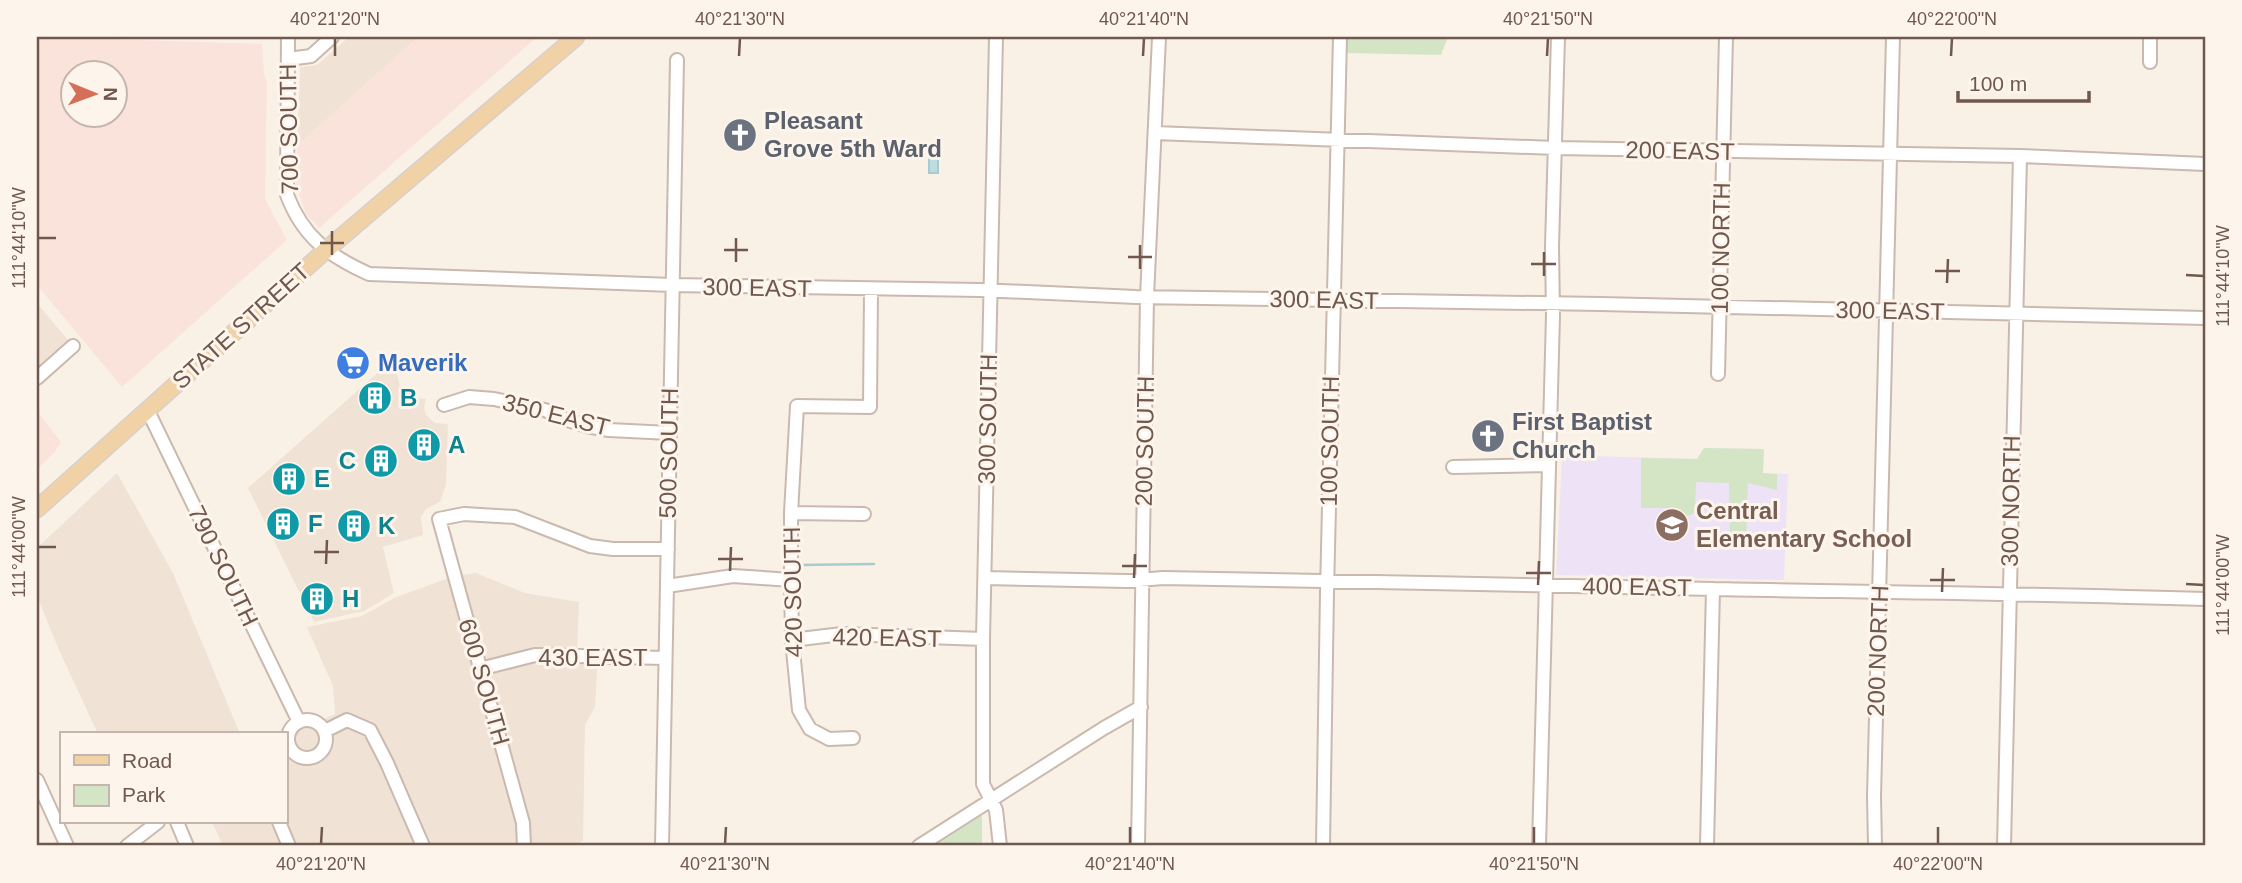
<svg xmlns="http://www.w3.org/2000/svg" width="2242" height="883" viewBox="0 0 2242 883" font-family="Helvetica,sans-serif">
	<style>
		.residential { fill: #f0e3d5 }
		.commercial { fill: #f9e3db; fill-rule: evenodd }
		.education { fill: #eee3f6 }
		.green { fill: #d4e5c6 }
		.water { fill: #bddde1; stroke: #a4ccd1; stroke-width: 2 }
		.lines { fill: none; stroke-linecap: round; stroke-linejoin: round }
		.stream { stroke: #a4ccd1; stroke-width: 2.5 }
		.minor-casing { stroke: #cab9ae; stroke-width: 16 }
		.major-casing { stroke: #d7d0cd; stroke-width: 19 }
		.minor { stroke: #fff; stroke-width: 12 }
		.major { stroke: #f1d2a6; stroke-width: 16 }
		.ticks { fill: none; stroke: #70584e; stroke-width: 2.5 }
		.labels { text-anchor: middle; stroke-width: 6; stroke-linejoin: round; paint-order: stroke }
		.worship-label { font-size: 24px; font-weight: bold; fill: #5b616d; stroke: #fdf5ec; text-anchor: start }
		.street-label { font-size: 24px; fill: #70584e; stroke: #fdf5ec }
		.shop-label { font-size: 24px; font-weight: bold; fill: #366cbe; stroke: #fdf5ec; text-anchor: start }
		.culture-label { font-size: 24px; font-weight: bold; fill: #0d838f; stroke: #fdf5ec; text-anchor: start }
		.education-label { font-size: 24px; font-weight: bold; fill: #785e54; stroke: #fdf5ec; text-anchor: start }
		.neatline { fill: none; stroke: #70584e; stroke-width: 2.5 }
		.ticks-label { font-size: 18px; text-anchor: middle; fill: #70584e }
	</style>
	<rect width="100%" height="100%" fill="#faf1e6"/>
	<path class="residential" d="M349,37h69l-121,109 3,-79 17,-2z
		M37,303l36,43 -36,32z
		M393,359l10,39 23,1 -2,8 2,8 9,8 13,1 -2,61 -6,17 -14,7 -5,8 2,18 -40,12 11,46 -30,18 -50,11 -66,-134z
		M117,473l56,100 67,161h-142l-39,-84 -22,-54v-48z
		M476,573l49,20 54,9 -2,53h21l-3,52 -10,18 -2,116 -12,5h-348l-11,-24h73v-87l50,-21 -2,-28 -26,-59 55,-11 32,-18 60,-22z"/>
	<path class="commercial" d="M37,37l225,7 2,29 3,10 -2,116 22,41 -165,147 -85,-102zM74,74h42v42h-42z
		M418,37h119l-218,191 -13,-14 -10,-29 1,-39z
		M37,411l24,31 -7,11 -17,16z"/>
	<path class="education" d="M1704,448l60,1 -1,24 25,1 -4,106 -228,-5 6,-120 135,4z"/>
	<path class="green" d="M1347,37h101l-7,18 -95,-2z
		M1704,448l60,1 -1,24 14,1v16l-29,-7 -2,57 -16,-1 -1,-56 -33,-1 -1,31 -18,7v-12h-36v-50l56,1z
		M982,815v31h-48z"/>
	<path class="water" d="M929,152h9v21h-9z"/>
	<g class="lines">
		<path class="stream" d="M798,565l76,-1"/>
		<g class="minor-casing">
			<path id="minor" d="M288,37l-1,158c16,42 42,61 82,79l304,11 307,5 156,7 464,7 605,14
				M996,37l-13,602v145l13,26 4,36
				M288,59l23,-3 21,-19
				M2150,62v-25
				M1155,133l400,15 465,8 185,8
				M1718,374l8,-337
				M37,378l36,-32
				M444,405l25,-8 25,2 51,11 16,8 25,8 23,4 61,3
				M147,409l152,313
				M1453,467l96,-2
				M791,513l73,1
				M985,578l142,3 36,-3c183,3 367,7 550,11 164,3 328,5 492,10
				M667,586l66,-10 58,4
				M792,640l50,-6 141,5
				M480,669l55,-14 130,3
				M288 739a19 19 0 1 1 38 0a19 19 0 1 1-38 0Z
				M325,731l22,-11 23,10 17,33 36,83
				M853,738l-24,1 -19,-10 -11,-19 -7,-70 -1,-60v-67l6,-107 73,1 1,-117
				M37,780l30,66
				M177,822l10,24
				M279,822l10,24
				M127,846l31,-24
				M524,846l-1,-23 -84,-304 25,-5 51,3 75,29 23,3h55
				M662,846l15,-786
				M919,846l185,-118 37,-21
				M1138,846l9,-549 12,-260
				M1323,846l4,-254 13,-555
				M1539,846l14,-531 -1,-69 6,-209
				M1707,846l6,-257
				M1875,846l-1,-49 19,-760
				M2004,846l16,-690"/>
		</g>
		<g class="major-casing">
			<path id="major" d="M37,509l289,-259 250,-213"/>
		</g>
		<use href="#minor" class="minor"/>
		<use href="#major" class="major"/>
	</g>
	<path class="ticks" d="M335,56v-18M739,56l1,-18M1143,56l1,-18M1547,56l1,-18M1951,56l1,-18M38,238h18M320,243h24M724,250h24M332,255v-24M1128,257h24M736,262v-24M1531,264h25M1140,269v-24M1935,271h25M2186,275l18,1M1544,276v-24M1947,283l1,-24M38,547h18M314,552h25M718,559h25M326,564l1,-24M1122,566h25M730,571l1,-24M1526,573h25M1134,578l1,-24M1930,580h25M2186,584l18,1M1538,585l1,-24M1942,592l1,-24M321,844l1,-17M725,844l1,-17M1130,844v-17M1534,844v-17M1938,844v-17"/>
	<defs>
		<g id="church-disc" transform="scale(1.75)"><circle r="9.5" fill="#6b7280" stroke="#fdf5ec"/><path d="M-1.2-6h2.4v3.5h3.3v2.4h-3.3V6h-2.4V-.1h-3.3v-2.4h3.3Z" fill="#fff"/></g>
		<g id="supermarket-disc" transform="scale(1.75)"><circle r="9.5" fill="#3f7fe0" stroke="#fdf5ec"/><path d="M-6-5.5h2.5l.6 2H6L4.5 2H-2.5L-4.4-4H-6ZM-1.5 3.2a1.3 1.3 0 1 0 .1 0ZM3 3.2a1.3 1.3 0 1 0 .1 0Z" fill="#fff"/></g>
		<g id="building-disc" transform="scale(1.75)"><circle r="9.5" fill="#0f9aa8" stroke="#fdf5ec"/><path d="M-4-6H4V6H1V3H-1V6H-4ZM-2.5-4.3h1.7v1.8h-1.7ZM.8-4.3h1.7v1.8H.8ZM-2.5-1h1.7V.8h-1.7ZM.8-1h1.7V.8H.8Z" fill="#fff"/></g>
		<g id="school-disc" transform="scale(1.75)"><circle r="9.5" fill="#8d6e63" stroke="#fdf5ec"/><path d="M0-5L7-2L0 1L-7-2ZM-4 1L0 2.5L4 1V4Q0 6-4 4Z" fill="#fff"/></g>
	</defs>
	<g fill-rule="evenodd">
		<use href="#church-disc" x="740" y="135"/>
		<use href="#supermarket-disc" x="353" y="363"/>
		<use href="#building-disc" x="375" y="398"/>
		<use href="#church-disc" x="1488" y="436"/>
		<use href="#building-disc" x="424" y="445"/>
		<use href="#building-disc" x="381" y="461"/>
		<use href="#building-disc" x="289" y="479"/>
		<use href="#building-disc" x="283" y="524"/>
		<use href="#school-disc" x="1672" y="525"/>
		<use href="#building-disc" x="354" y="526"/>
		<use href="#building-disc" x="317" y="599"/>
	</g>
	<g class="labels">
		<g class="worship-label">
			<text x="764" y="129">Pleasant<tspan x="764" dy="28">Grove 5th Ward</tspan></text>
			<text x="1512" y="430">First Baptist<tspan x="1512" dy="28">Church</tspan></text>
		</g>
		<g class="street-label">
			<text transform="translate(289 129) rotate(-91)" y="8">700 SOUTH</text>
			<text transform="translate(1680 151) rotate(1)" y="8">200 EAST</text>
			<text transform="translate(1721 248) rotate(-89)" y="8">100 NORTH</text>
			<text transform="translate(757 288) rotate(1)" y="8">300 EAST</text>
			<text transform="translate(1324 300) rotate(1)" y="8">300 EAST</text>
			<text transform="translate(1890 311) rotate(1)" y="8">300 EAST</text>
			<text transform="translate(241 326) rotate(-42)" y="8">STATE STREET</text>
			<text transform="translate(556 415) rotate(14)" y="8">350 EAST</text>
			<text transform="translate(988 419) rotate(-89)" y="8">300 SOUTH</text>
			<text transform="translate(1145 441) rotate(-89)" y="8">200 SOUTH</text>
			<text transform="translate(1330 441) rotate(-89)" y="8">100 SOUTH</text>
			<text transform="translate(669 453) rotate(-89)" y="8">500 SOUTH</text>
			<text transform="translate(2011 501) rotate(-89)" y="8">300 NORTH</text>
			<text transform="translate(223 566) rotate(64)" y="8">790 SOUTH</text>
			<text transform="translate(1637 587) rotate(1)" y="8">400 EAST</text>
			<text transform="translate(793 592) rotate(-91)" y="8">420 SOUTH</text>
			<text transform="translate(887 638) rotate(1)" y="8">420 EAST</text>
			<text transform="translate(1878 651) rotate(-88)" y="8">200 NORTH</text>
			<text x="593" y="666">430 EAST</text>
			<text transform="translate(484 682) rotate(74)" y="8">600 SOUTH</text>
		</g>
		<g class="shop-label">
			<text x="378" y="371">Maverik</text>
		</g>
		<g class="culture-label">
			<text x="400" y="406">B</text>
			<text x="448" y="453">A</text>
			<text x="356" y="469" text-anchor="end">C</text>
			<text x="314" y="487">E</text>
			<text x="308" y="532">F</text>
			<text x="378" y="534">K</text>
			<text x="342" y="607">H</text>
		</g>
		<g class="education-label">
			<text x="1696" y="519">Central<tspan x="1696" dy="28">Elementary School</tspan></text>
		</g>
	</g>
	<rect width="2242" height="883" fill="none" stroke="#fdf5ec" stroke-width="77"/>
	<rect x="60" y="732" width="228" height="91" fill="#fdf5ec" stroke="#c5b6ad" stroke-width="2"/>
	<rect x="74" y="755" width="35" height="10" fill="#f1d2a6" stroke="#c5b6ad" stroke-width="2"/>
	<text x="122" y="768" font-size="21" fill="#70584e">Road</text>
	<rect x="74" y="785" width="35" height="21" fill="#d4e5c6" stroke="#c5b6ad" stroke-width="2"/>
	<text x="122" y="802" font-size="21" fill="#70584e">Park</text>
	<g transform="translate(94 94) rotate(91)"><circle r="33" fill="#fdf5ec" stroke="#c5b6ad" stroke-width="2"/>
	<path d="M0-5L12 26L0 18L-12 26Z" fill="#d56f59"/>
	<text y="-10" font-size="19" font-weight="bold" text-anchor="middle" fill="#70584e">N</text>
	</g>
	<path d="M1958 91v10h131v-10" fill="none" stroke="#70584e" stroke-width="3.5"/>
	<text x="1969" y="91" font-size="21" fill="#70584e" stroke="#fdf5ec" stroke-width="5" paint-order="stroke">100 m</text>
	<rect x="38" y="38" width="2166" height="806" class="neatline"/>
	<g class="ticks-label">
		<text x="335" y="25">40°21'20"N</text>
		<text x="740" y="25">40°21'30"N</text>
		<text x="1144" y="25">40°21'40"N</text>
		<text x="1548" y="25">40°21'50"N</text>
		<text x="1952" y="25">40°22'00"N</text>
		<text transform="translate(19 238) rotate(-90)" y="6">111°44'10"W</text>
		<text transform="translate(2223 276) rotate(-90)" y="6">111°44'10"W</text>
		<text transform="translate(19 547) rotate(-90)" y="6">111°44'00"W</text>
		<text transform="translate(2223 585) rotate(-90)" y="6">111°44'00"W</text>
		<text x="321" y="870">40°21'20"N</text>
		<text x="725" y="870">40°21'30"N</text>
		<text x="1130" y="870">40°21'40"N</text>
		<text x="1534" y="870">40°21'50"N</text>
		<text x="1938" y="870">40°22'00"N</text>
	</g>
</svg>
